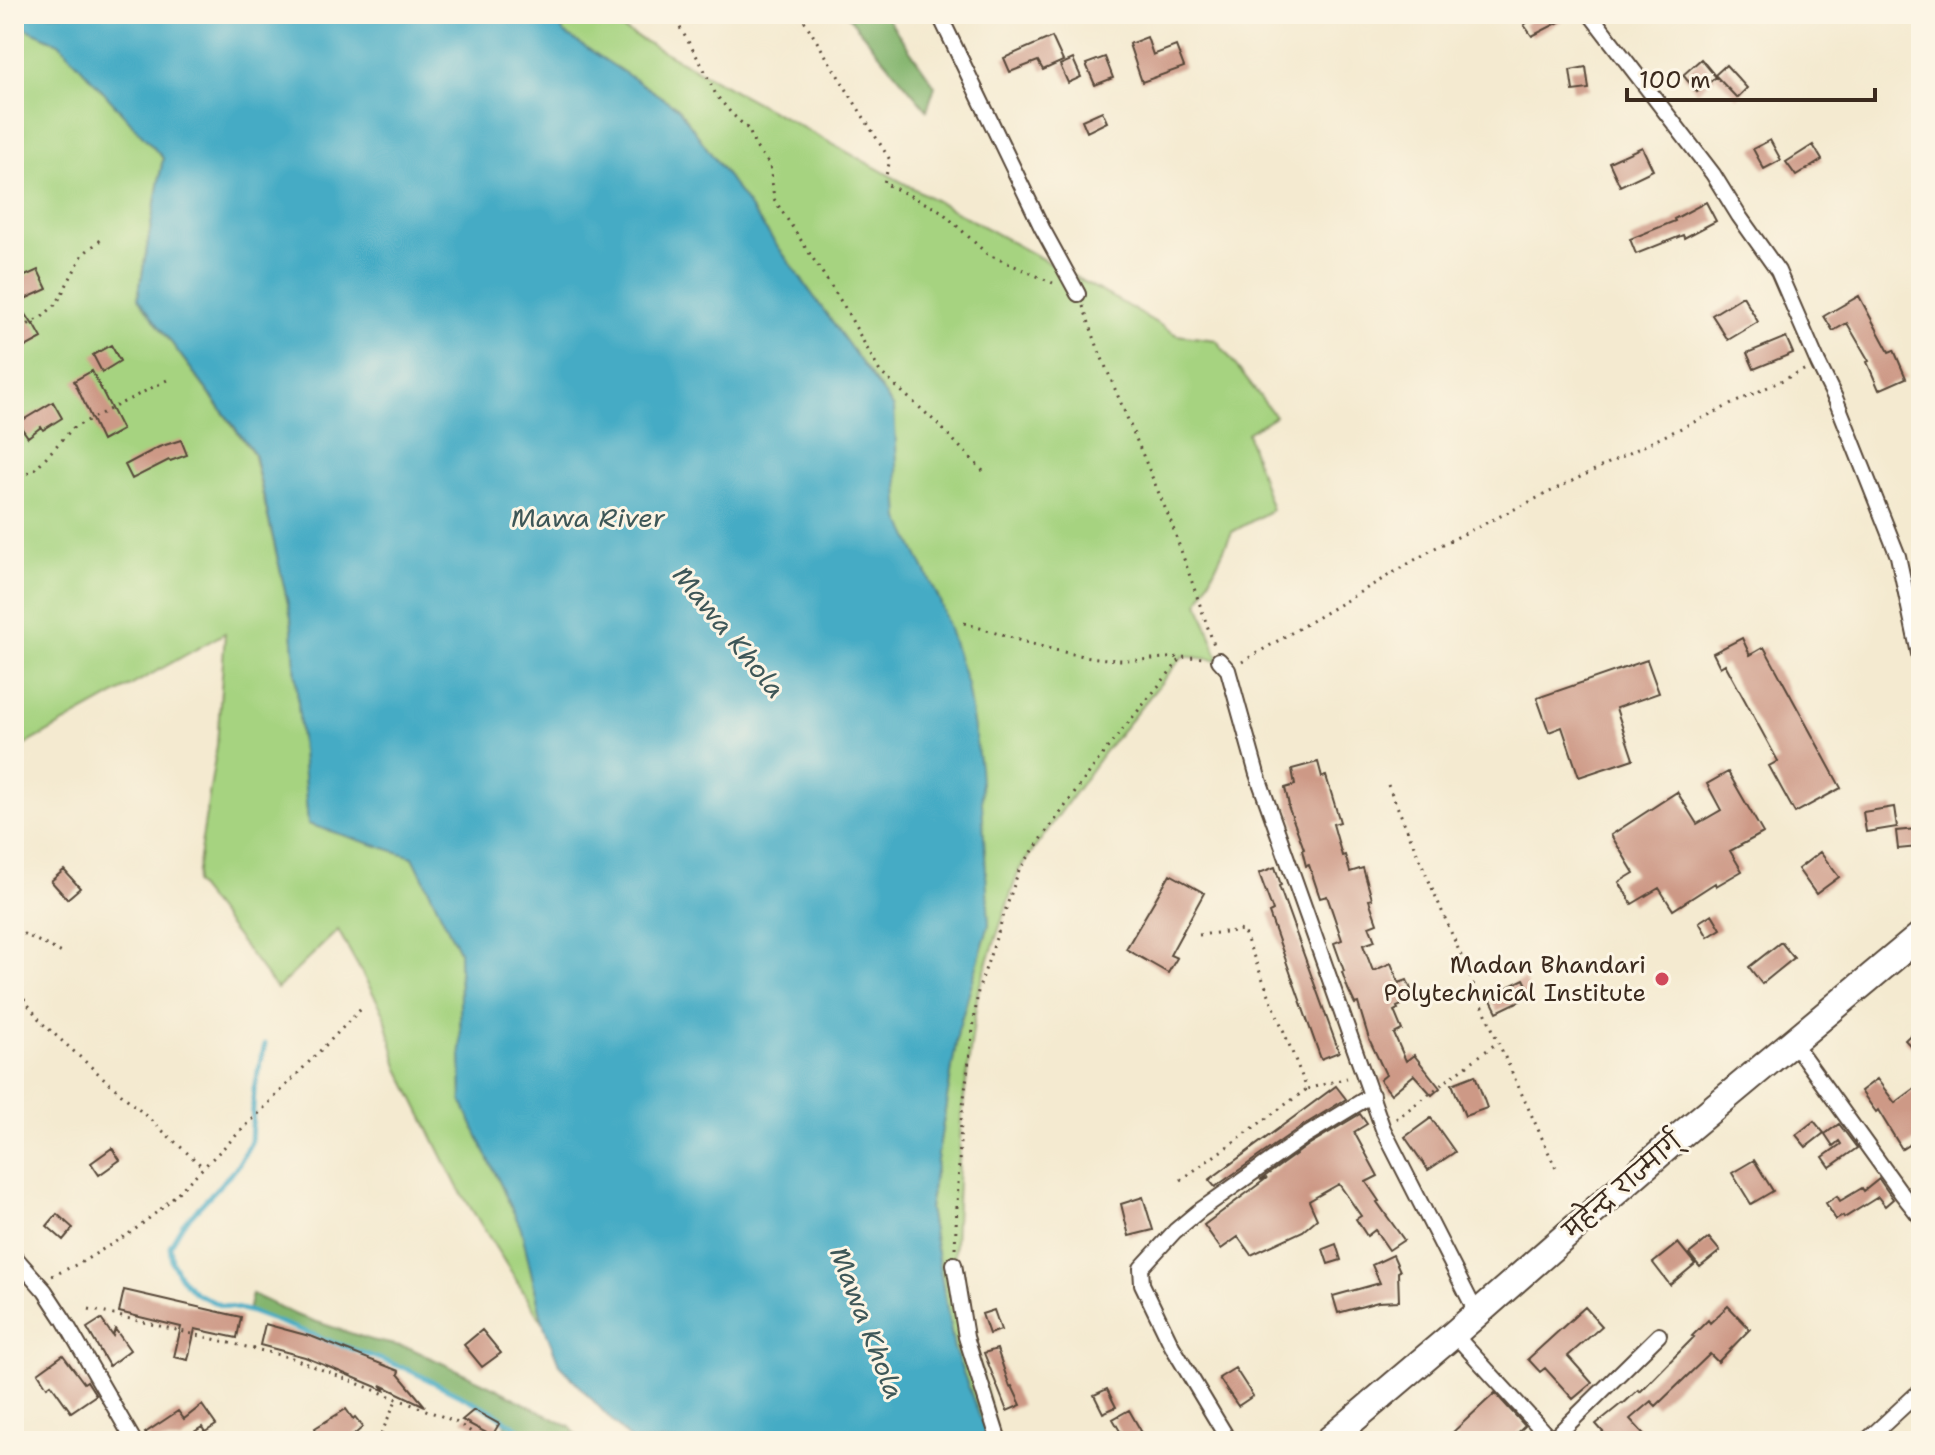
<svg xmlns="http://www.w3.org/2000/svg" width="1935" height="1455" viewBox="0 0 1935 1455" font-family="'Shantell Sans','Playpen Sans Deva',sans-serif">
	<style>
		.green { fill: #a6d380; stroke: #707e4f; stroke-width: 2 }
		.forest { fill: #84b56e; stroke: #607046; stroke-width: 2 }
		.water { fill: #45abc5; stroke: #406a72; stroke-width: 2 }
		.lines { fill: none; stroke-linecap: round; stroke-linejoin: round }
		.stream { stroke: #45abc5; stroke-width: 5 }
		.building { fill: #cd9986 }
		.street-casing { stroke: #574739; stroke-width: 18 }
		.highway-casing { stroke: #574739; stroke-width: 30 }
		.path { stroke: #574739; stroke-width: 3; stroke-dasharray: 2 6; stroke-linecap: butt }
		.street { stroke: #fff; stroke-width: 14 }
		.highway { stroke: #fff; stroke-width: 26 }
		.poi-dot { fill: #d1495b; stroke: #fcf5e5; stroke-width: 3 }
		.labels { text-anchor: middle; stroke-width: 6; stroke-linejoin: round; paint-order: stroke }
		.poi-label { font-size: 24px; fill: #3b2a1e; stroke: #fcf5e5; text-anchor: end }
		.street-label { font-size: 24px; fill: #3b2a1e; stroke: #fcf5e5 }
		.water-label { font-size: 26px; font-style: italic; fill: #3e5758; stroke: #fcf5e5 }
	</style>
	<rect width="100%" height="100%" fill="#fcf5e5"/>
	<filter id="ink" filterUnits="userSpaceOnUse"><feTurbulence type="fractalNoise" baseFrequency=".0125" numOctaves="2"/><feDisplacementMap in="SourceGraphic" scale="16" xChannelSelector="R" yChannelSelector="G"/><feConvolveMatrix kernelMatrix="1 2 1 2 8 2 1 2 1" color-interpolation-filters="sRGB"/></filter>
	<filter id="wash" filterUnits="userSpaceOnUse"><feTurbulence type="fractalNoise" baseFrequency=".006" numOctaves="4" result="noise"/><feDisplacementMap in="SourceGraphic" scale="32" xChannelSelector="R" yChannelSelector="G"/><feGaussianBlur stdDeviation="1.8" result="paint"/><feColorMatrix in="noise" values="0 0 0 0 0 0 0 0 0 0 0 0 0 0 0 0 0 1.4 0 .05"/><feComposite in="paint" operator="in"/></filter>
	<g filter="url(#wash)">
		<rect width="100%" height="100%" fill="#f4ead0"/>
		<path class="green" d="M554,14h41l524,287 58,34 39,5 59,76 -28,17 25,77 -40,22 -33,70 20,58 -36,-4 -78,95 -86,119 -41,121 -17,130 -7,143 45,177h-10l-35,-92 -25,-140 29,-178 31,-107 -49,-323 -41,-82 -5,-111 -216,-300 -115,-75z
			M14,23l45,20 104,115 -25,140 115,155 38,164 17,207 105,33 46,94 3,151 59,126 22,95 -86,-137 -59,-119 -14,-54 -46,-83 -61,59 -82,-106 22,-138 8,-112 -211,118z"/>
		<path class="forest" d="M846,14h49l-7,5 47,67 -8,24z
			M252,1294l44,21 75,25 39,8 85,40 75,39 12,14h-64l-9,-5 -5,-16c-78,-50 -169,-78 -256,-109z"/>
		<path class="water" d="M14,14h540l10,19 114,75 216,300 6,111 40,82 27,84 13,82 9,157 -31,107 -29,178 25,140 35,92h-358l-72,-77 -16,-41 -22,-95 -59,-126 -3,-151 -46,-94 -105,-33 -17,-207 -37,-164 -116,-155 25,-140 -104,-115 -45,-20z"/>
		<g class="lines">
			<path class="stream" d="M265,1044l-11,45 -3,53 -14,25 -54,57 -13,22 2,16 8,15 15,16 25,12 28,6 159,58 83,41 48,31"/>
		</g>
		<g id="blocks">
			<path class="building" d="M1538,14h37l-43,22 -8,-11z
				M1052,37l11,24 -20,9 -5,-9 -28,11 -6,-14z
				M1147,37l6,18 23,-9 8,21 -42,15 -13,-38z
				M1105,57l8,21 -18,7 -9,-21z
				M1073,59l8,18 -13,6 -8,-18z
				M1701,59l15,18 -19,15 -14,-17z
				M1726,65l21,23 -10,10 -22,-23z
				M1586,67l3,22 -16,2 -3,-21z
				M1102,111l5,11 -20,10 -5,-12z
				M1770,140l11,20 -17,9 -11,-20z
				M1813,145l9,15 -26,16 -10,-14z
				M1642,147l11,23 -33,16 -11,-24z
				M1706,202l10,19 -32,17 -1,-3 -47,19 -6,-15 45,-18 -1,-2z
				M38,270l9,19 -29,13 15,23 1,-1 8,14 -22,12 -6,-11v-58z
				M1743,296l15,26 -30,18 -16,-25z
				M1859,296l30,56 5,-2 12,28 -27,12 -12,-28 2,-1 -22,-38 -14,8 -9,-15z
				M1786,337l7,16 -39,16 -7,-16z
				M111,345l9,16 -18,11 -9,-17z
				M92,371l30,59 -20,11 -28,-60z
				M53,402l9,16 -19,12 -2,-3 -13,10 -10,-14z
				M181,440l6,15 -17,6 -1,-1 -37,19 -7,-14 34,-18z
				M1742,638l8,17 14,-8 77,141 -46,25 -26,-47 9,-5 -53,-97 -5,3 -7,-14z
				M1647,660l12,33 -43,15 17,51 -54,18 -17,-50 -13,5 -12,-34z
				M1318,762l4,15 4,-1 14,46 -7,2 9,32 3,-1 5,17 13,-4 9,31 -3,1 8,23 -8,3 6,15 -12,4 10,26 18,-8 8,20 8,-3 8,19 -18,8 1,2 -4,2 8,19 -8,4 12,27 8,-6 26,33 -8,7 -18,-20 -23,19 -11,-14 6,-5 -17,-36 -11,-36 -3,1 -7,-15 -6,-17 2,-1 -10,-28 8,-3 -15,-44 -7,2 -11,-33 -3,1 -4,-16 2,-1 -16,-43 1,-1 -4,-17 10,-3 -3,-16z
				M1728,772l35,61 -33,18 12,20 -26,15 -1,-3 -42,27 -14,-22 -27,16 -13,-22 15,-9 -23,-38 66,-43 20,32 24,-14 -14,-26z
				M1894,807l3,20 -31,5 -3,-20z
				M1916,829l2,18 -20,2 -2,-18z
				M1820,852l19,25 -23,17 -18,-25z
				M1275,867l6,18 -2,1 60,166 -18,7 -52,-146 4,-2 -14,-38z
				M64,870l16,18 -13,11 -16,-18z
				M1170,874l34,19 -34,62 7,3 -9,15 -42,-24z
				M1712,914l9,15 -13,8 -9,-15z
				M1781,942l13,16 -32,26 -13,-17z
				M1524,979l8,16 -35,17 -8,-16z
				M1921,1025v32l-16,-17z
				M1475,1075l12,33 -22,8 -13,-32z
				M1877,1079l18,24 26,-19v53l-19,12 -24,-39 -2,2 -15,-21z
				M1336,1086l10,13 -47,29 -84,59 -6,-7z
				M1360,1114l7,10 -13,8 24,44 -12,6 13,19 -2,1 27,38 -15,10 -14,-20 -8,6 -11,-17 5,-3 -22,-32 -30,17 8,18 -14,12 -52,24 -13,-18 -17,12 -17,-24 63,-47 -7,2 50,-36z
				M1431,1118l24,34 -27,18 -23,-33z
				M1814,1121l10,12 -18,14 -10,-12z
				M1839,1124l18,24 -27,19 -7,-10 18,-13 -2,-3 -6,5 -8,-12z
				M112,1148l8,12 -21,15 -8,-12z
				M1754,1160l19,31 -22,13 -19,-31z
				M1879,1179l14,20 -8,7 -7,-9 -34,21 -1,-2 -7,4 -10,-17 11,-7 3,5 22,-13 2,3z
				M1143,1197l10,33 -24,6 -8,-32z
				M57,1214l16,14 -10,12 -16,-14z
				M1709,1238l11,13 -20,16 -11,-13z
				M1678,1243l17,21 -25,21 -17,-22z
				M1336,1244l5,16 -13,4 -5,-15z
				M1393,1255l7,16 -2,1 1,29 -21,1 -40,11 -5,-17 47,-13 -8,-18z
				M124,1290l117,27 -4,21 -42,-9 -7,31 -14,-3 7,-30 -62,-15z
				M1728,1306l22,23 -32,33 -8,-8 -54,52 -5,-5 -21,18 20,22h-39l-15,-17 26,-21 1,1 15,-14 2,2 54,-55 -2,-1 16,-16 2,3z
				M1585,1307l17,19 -34,30 24,27 -19,16 -28,-31 -5,4 -12,-13z
				M994,1310l7,20 -12,4 -7,-20z
				M101,1319l12,17 2,-7 15,21 -21,16 -22,-38z
				M265,1324l48,13 86,34 -1,3 27,32 -44,-21 5,6 -81,-34 -45,-12z
				M482,1330l19,23 -19,14 -18,-22z
				M997,1349l13,38 2,-1 9,19 -14,6 -23,-58z
				M63,1355l21,28 3,-2 9,14 -25,17 -20,-28 -4,3 -9,-14z
				M1235,1368l18,28 -15,10 -19,-28z
				M1107,1389l9,18 -13,6 -9,-18z
				M1495,1393l30,33 -16,15h-50l-7,-8z
				M202,1405l14,20 -11,7 -3,-5 -22,14h-29l-6,-8 33,-22 6,8z
				M346,1409l7,10 2,-2 8,10 -16,14h-25l-7,-13z
				M474,1410l25,14 -7,12 -30,-16z
				M1129,1410l12,21 -16,9 -12,-21z"/>
		</g>
	</g>
	<g filter="url(#ink)">
		<use href="#blocks" fill-opacity="0" stroke="#574739" stroke-width="2"/>
		<g class="lines">
			<g class="street-casing">
				<path id="street" d="M939,14l103,214 36,66
					M1590,14l123,160 26,42 39,55 40,92 18,37 62,156 23,107
					M1219,660l9,10 29,104 126,355 94,185
					M1792,1041l110,153 19,24
					M14,1256l31,35 19,29 70,121
					M954,1264l12,73 33,104
					M1454,1334l98,107
					M1552,1440l107,-105
					M1229,1441l-57,-95 -30,-62 -1,-16 34,-37 24,-20 106,-75 67,-41
					M1866,1441l55,-51"/>
			</g>
			<g class="highway-casing">
				<path id="highway" d="M1328,1441l126,-107 227,-199 240,-200"/>
			</g>
			<path class="path" d="M672,14l31,53 13,28 15,18 18,17 6,16 15,19 4,34 70,107 36,66 58,52 45,47
				M800,14l90,146 -6,23 57,28 46,43 66,29
				M1083,306l16,45 72,171 43,123
				M14,332l28,-15 15,-14 26,-49 19,-15
				M14,482l21,-13 38,-41 98,-50
				M964,623c52,16 104,35 158,37 27,1 54,-5 81,-2
				M1242,662l193,-114 223,-109 148,-70
				M1388,785l110,257 60,131
				M1199,935l44,-5 64,159 40,-11
				M14,978l2,-40 8,-4 40,20
				M14,986l28,37 161,144
				M1396,1119l102,-77
				M1181,1180l126,-91
				M955,1248l6,-127 17,-130 41,-121 86,-119 78,-95
				M52,1276l30,-14 51,-31 29,-23 96,-94 104,-106
				M89,1309l203,49 162,63 32,20
				M378,1441l19,-43"/>
			<use href="#street" class="street"/>
			<use href="#highway" class="highway"/>
		</g>
	</g>
	<circle class="poi-dot" cx="1662" cy="979" r="8"/>
	<g class="labels">
		<g class="poi-label">
			<text x="1646" y="973">Madan Bhandari<tspan x="1646" dy="28">Polytechnical Institute</tspan></text>
		</g>
		<g class="street-label">
			<text transform="translate(1623 1186) rotate(-41)" y="8">महेन्द्र राज्मार्ग्</text>
		</g>
		<g class="water-label">
			<text x="588" y="527">Mawa River</text>
			<text transform="translate(729 632) rotate(51)" y="9">Mawa Khola</text>
			<text transform="translate(867 1323) rotate(69)" y="9">Mawa Khola</text>
		</g>
	</g>
	<rect width="1935" height="1455" fill="none" stroke="#fcf5e5" stroke-width="48"/>
	<path d="M1627 88v12h248v-12" fill="none" stroke="#3b2a1e" stroke-width="4"/>
	<text x="1639" y="88" font-size="24" fill="#3b2a1e" stroke="#fcf5e5" stroke-width="6" paint-order="stroke">100 m</text>
</svg>
